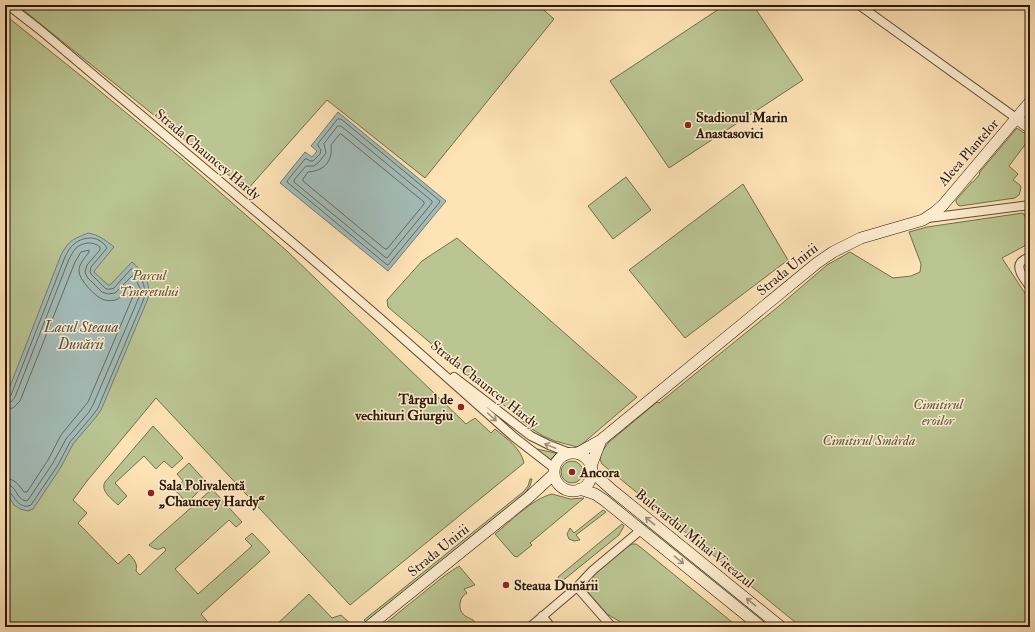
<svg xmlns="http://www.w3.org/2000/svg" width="1035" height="632" viewBox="0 0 1035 632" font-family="'IM FELL Double Pica',serif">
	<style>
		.green { fill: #bac592; stroke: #726e4c }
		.water { fill: #a3bcb8; stroke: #737a71 }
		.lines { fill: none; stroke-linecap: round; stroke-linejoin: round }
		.shore { stroke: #676a60; stroke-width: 1 }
		.street-casing { stroke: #604a33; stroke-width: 10 }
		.secondary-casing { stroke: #2b1707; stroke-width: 12 }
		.street { stroke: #feedd0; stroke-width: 8 }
		.secondary { stroke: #feedd0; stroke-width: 11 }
		.oneway { stroke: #9f8d76 }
		.poi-dot { fill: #8f2418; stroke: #feedd0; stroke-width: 1.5 }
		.labels { text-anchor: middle; stroke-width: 3; stroke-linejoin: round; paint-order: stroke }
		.poi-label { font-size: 14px; font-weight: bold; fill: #2b1707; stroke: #feedd0; text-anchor: start }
		.street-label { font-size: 14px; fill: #2b1707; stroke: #feedd0 }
		.park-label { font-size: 14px; font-style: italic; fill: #5d5438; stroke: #feedd0 }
		.water-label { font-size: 15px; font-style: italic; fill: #555145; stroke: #feedd0 }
	</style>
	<rect width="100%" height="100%" fill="#fee3b6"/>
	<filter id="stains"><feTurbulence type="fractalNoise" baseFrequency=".005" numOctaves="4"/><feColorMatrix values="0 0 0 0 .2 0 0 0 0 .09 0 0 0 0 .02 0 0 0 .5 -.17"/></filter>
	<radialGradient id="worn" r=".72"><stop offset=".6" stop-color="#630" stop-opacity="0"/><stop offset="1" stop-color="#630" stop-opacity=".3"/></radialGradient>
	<path class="green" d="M17,5h521l16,14 -129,159 -98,-78 -80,90z
		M725,5h28l50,75 -134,88 -59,-87z
		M5,15l90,72 87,72 105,92 179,173 9,-6 16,15 4,-4c11,9 26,19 29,34l-174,142 -194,-207 -69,83 -14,19 14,13 -9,10 40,41 11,-10c5,5 9,10 7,17l4,4 26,-25 -2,-3c-6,4 -10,2 -15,-2l63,-56 30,33 -6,5 -7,-7 -54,49 23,25 54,-48 -7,-7 7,-6 18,19 -69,62 11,13h-207z
		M1017,128l13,9v1l-21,28 9,8 -5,6 7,5 1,3 -2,7 -4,3 -55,8 -2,-1 -2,-3v-2l16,-18h1l7,-8 -1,-1z
		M626,177l25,33 -38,29 -25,-33z
		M743,184l45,76 -103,78 -56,-68z
		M1023,213l7,12v18l-28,15 28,43v326h-229l-199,-163 -2,-5 1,-6 7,-10 49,-41 2,1 120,-97 48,-41 23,-13 43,26 18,-2 9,-4 1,-8 -12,-32 18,-5z
		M457,238l180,159 -56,48 -4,2 -22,-6 -12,-5 -11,-7 -12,-10 -27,-23 -105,-89 -1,-7 35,-39z
		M153,426l30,32 -11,10 -8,-7 -8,8 -12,-13 -29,27 12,13 -9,9c-6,-6 -18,-14 -13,-23z
		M537,449l18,4 1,1 -5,5 -2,1 -12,-9z
		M561 472a11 11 0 1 1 22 0a11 11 0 1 1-22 0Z
		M189,463l18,20 -20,20 -13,-14 9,-8 -6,-7z
		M530,479h2l-2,7 -5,7 -159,129 -2,-2 159,-128 5,-6z
		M552,494l18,5 14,-1 -54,45 2,2 -15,12 -3,-1 -19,-22c16,-13 37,-35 57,-40z
		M603,510l3,2 -30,23 4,5 -6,1 -5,-2 -2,-5 3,-6 4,5z
		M643,520l132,107h-8l-126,-103z
		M622,524l2,2 -5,9 -58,47 -3,-5z
		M632,544h4l3,2 99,81h-109l-22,-13 -20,-23c-1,-2 -2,-3 -1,-6 4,-9 37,-37 46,-41z
		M459,566l16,19 -11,4 3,4c-4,2 -6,5 -7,10 -1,11 5,13 13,17 2,1 4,5 6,7h-98l63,-51z
		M309,594l23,24 9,-3 11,10 -1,2h-77z"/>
	<path class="water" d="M338,112l108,89 -58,70 -108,-88 25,-31 7,5 5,-6 -6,-5z
		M88,233c11,2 17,7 26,14l-19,23 -1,2 14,13h2l22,-23c13,11 17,18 17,34l-48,114 -5,7 -23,27 -12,23 -28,42 -5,2 -8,-2 -6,-4 -9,-14v-92l56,-144c9,-16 11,-15 27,-22z"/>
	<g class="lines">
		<path class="shore" d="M338,119h3l99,82 -1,2 -51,62 -2,-1 -99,-82v-1l18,-22h2l3,2h3l7,-7 1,-4 -3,-4v-2z
			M338,126h3l91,75v2l-45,55 -2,-1 -91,-75v-2l12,-14h8l5,-4 7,-9 -2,-9z
			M341,134l83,68v2l-37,45h-2l-82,-68v-2l5,-7c17,-1 25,-12 23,-27l8,-10z
			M5,398h3l3,-3 54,-138c2,-4 5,-10 9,-13 11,-9 26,-8 33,4l-16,19 -1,4 1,3 15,15h5l3,-1 17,-19h2c9,6 12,17 12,27l-47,112 -5,7 -23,27 -12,23 -27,40c-11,5 -16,-7 -22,-14l-4,-1
			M5,403l6,-1 4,-5 54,-138c2,-3 4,-8 7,-11 7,-6 17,-7 24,-1v3l-13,15 -2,7 2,5 15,15 6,2 7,-1 17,-17h2l6,12v7l-47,110 -4,7 -23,27 -13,24 -25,37 -2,1c-11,-2 -8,-16 -21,-17
			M5,409l8,-1 7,-7 55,-139 6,-10 8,-2v2c-4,6 -10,11 -10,19 0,9 16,25 23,28 4,2 9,2 13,1 7,-2 11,-10 16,-14l2,1 1,7 -46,108 -27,33 -13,25 -21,32h-3c-5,-7 -9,-13 -19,-14"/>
		<g class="street-casing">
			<path id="street" d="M8,5l31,24 266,224 84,73 125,111 40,31
				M859,5l157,113
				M928,218l102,-13
				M1030,257c-3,1 -7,3 -9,5 -6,7 5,19 9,25
				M454,377l77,59 18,9 21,8
				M542,616l9,11
				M530,627l47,-40
				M612,627l-35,-40 16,-17 49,-41"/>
		</g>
		<g class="secondary-casing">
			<path id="secondary" d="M1016,118l14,10
				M554 472a19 19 0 1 1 38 0a19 19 0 1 1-38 0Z
				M578,453l23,-13 216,-177 16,-11 28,-14 62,-18 12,-8 8,-7 87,-103
				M591,466l10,-26
				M592,472l20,18 169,137
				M580,489l15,5 9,6 157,127
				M368,627l160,-129 26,-24"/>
		</g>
		<use href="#street" class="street"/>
		<use href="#secondary" class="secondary"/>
	</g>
	<defs><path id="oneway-shaft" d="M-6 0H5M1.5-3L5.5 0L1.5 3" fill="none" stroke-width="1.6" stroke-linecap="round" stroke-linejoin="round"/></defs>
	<g class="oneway">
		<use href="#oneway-shaft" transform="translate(492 417) rotate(42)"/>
		<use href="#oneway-shaft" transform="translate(550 446) rotate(-158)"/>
		<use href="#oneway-shaft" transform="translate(650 521) rotate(-141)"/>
		<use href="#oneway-shaft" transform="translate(679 560) rotate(39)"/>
		<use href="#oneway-shaft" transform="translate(751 602) rotate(-141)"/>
	</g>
	<g class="poi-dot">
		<circle cx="688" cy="125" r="4"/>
		<circle cx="461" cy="407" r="4"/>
		<circle cx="572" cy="472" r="4"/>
		<circle cx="151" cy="493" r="4"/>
		<circle cx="506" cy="585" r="4"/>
	</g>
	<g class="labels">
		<g class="poi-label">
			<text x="696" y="122">Stadionul Marin<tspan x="696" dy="16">Anastasovici</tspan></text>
			<text x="453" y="404" text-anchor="end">Târgul de<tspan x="453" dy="16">vechituri Giurgiu</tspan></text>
			<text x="580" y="477">Ancora</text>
			<text x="159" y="490">Sala Polivalentă<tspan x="159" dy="16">„Chauncey Hardy“</tspan></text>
			<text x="514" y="590">Steaua Dunării</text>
		</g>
		<g class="street-label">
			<text transform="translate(968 152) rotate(-49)" y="5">Aleea Plantelor</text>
			<text transform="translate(208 154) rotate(40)" y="5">Strada Chauncey Hardy</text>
			<text transform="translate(787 269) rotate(-39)" y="5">Strada Unirii</text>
			<text transform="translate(485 384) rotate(38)" y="5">Strada Chauncey Hardy</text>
			<text transform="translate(695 538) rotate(39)" y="5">Bulevardul Mihai Viteazul</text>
			<text transform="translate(438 550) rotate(-39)" y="5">Strada Unirii</text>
		</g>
		<g class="park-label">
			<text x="149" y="280">Parcul<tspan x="149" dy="16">Tineretului</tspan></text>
			<text x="938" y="409">Cimitirul<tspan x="938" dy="16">eroilor</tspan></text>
			<text x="869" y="445">Cimitirul Smârda</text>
		</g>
		<g class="water-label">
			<text x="81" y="332">Lacul Steaua<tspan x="81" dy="17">Dunării</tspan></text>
		</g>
	</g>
	<rect width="1035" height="632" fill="none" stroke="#fee3b6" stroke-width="20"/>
	<rect x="6" y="6" width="1023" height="620" fill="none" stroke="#2b1707" stroke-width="2"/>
	<rect x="10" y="10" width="1015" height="612" fill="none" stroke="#2b1707"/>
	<rect width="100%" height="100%" filter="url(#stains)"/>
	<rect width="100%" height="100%" fill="url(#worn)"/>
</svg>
